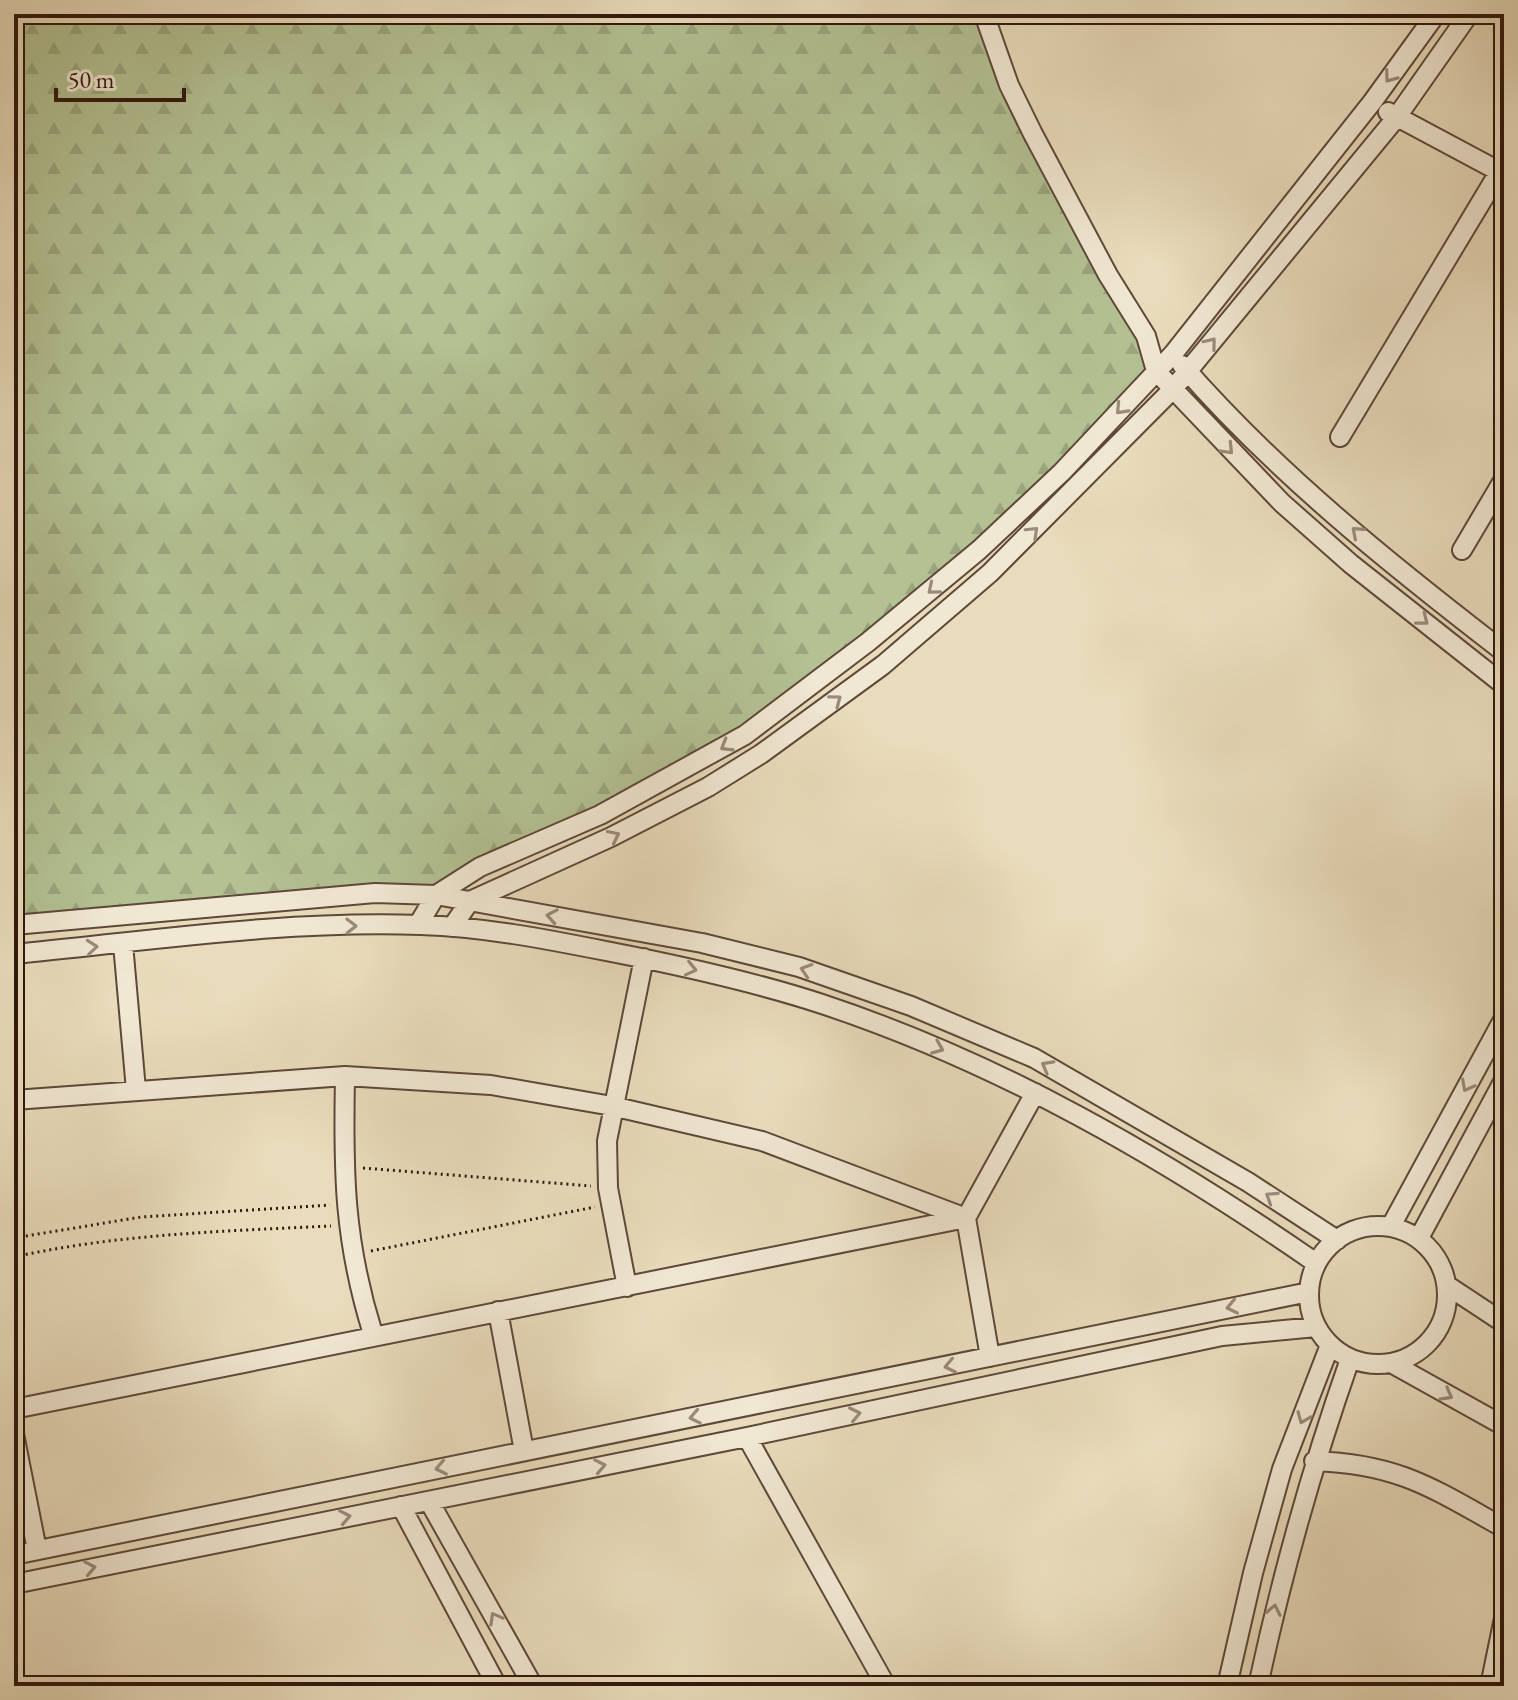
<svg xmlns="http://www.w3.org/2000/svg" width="1518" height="1700" viewBox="0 0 1518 1700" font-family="'EB Garamond',serif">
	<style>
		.forest { fill: url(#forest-firs); stroke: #726c50; stroke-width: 2 }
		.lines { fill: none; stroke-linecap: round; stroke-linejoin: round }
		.minor-casing { stroke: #5e4839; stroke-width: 22 }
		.path { stroke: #30170d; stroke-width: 3; stroke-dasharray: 2 4; stroke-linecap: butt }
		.minor { stroke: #f1e8d3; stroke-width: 18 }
		.oneway { stroke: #9a8a7a }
	</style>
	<defs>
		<pattern id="forest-firs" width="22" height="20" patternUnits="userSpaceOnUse" patternTransform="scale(2)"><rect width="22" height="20" fill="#b3c193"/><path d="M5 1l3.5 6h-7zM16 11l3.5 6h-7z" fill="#9aa57e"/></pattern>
	</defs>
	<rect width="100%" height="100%" fill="#e9dcbc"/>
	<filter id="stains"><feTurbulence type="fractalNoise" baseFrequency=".0025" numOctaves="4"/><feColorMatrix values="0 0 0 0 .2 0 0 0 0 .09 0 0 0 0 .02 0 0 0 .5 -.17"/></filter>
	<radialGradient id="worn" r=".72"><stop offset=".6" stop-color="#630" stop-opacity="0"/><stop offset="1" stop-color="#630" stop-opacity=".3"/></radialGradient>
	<path class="forest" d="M14,14h970l172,357 -94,101 -270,230 -356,193 -422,30z"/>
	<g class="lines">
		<g class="minor-casing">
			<path id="minor" d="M984,14l25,71 24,49 75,141 38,61 10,35 126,132 69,61 153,121
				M1388,112l116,62
				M1182,365c94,108 209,200 322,287
				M1340,437l164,-273
				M1462,550l42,-71
				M14,925l361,-32 61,2 266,48 97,24 112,39 123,52 214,124 89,58
				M418,925l18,-30 44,-28 120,-52 145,-80 123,-93 111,-92 83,-78 111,-118 200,-253 63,-87
				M452,927l18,-26 141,-64 97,-50 53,-33 122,-89 107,-92 183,-184 223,-271 73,-104
				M123,944l13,146
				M14,954c134,-13 272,-34 407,-29 63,2 124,14 185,26 72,14 146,30 216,53 178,59 341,153 494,259
				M345,1076c-2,98 -1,165 28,258
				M14,1100l331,-24 146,9 121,21 150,35 204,77
				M1391,1226l113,-208
				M1309 1295a69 69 0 1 1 138 0a69 69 0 1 1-138 0Z
				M1419,1238l85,-158
				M1448,1286l56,37
				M627,1287l-19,-99 -1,-47 37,-183
				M498,1311l26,140
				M990,1357l-24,-139 69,-125
				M1391,1363l113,63
				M14,1409l952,-191
				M14,1434l23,116
				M747,1437l139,249
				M1314,1461c85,3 118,27 190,67
				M429,1501l104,185
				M401,1506l96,180
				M14,1555l1295,-263
				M14,1584l733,-147 475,-101 94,-9
				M14,1678l5,8
				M1227,1686l26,-113 29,-104 48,-124
				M1258,1686c24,-112 54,-219 92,-327
				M1490,1686l14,-68"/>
		</g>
		<path class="path" d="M363,1168l228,18
			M14,1238l127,-21 189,-12
			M371,1251l224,-44
			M14,1257c104,-23 211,-26 317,-31"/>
		<use href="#minor" class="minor"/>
	</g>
	<defs><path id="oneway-chevron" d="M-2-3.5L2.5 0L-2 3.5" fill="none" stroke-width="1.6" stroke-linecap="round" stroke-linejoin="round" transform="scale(2)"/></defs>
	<g class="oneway">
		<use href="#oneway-chevron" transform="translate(1390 77) rotate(126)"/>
		<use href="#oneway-chevron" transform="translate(1211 343) rotate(-51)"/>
		<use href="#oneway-chevron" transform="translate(1121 409) rotate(133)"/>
		<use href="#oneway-chevron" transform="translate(1228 449) rotate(46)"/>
		<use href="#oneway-chevron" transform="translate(1033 532) rotate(-44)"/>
		<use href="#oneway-chevron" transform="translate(1357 532) rotate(-139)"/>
		<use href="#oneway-chevron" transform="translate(933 589) rotate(140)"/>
		<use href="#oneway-chevron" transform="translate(1423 620) rotate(38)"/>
		<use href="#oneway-chevron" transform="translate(836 700) rotate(-37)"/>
		<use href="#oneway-chevron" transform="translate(726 746) rotate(149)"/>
		<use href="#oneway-chevron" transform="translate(614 836) rotate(-26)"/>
		<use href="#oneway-chevron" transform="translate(552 916) rotate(-170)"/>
		<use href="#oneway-chevron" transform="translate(351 926) rotate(-1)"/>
		<use href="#oneway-chevron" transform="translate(92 947) rotate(-5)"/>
		<use href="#oneway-chevron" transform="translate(691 969) rotate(13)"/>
		<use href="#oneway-chevron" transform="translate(806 970) rotate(-162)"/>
		<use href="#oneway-chevron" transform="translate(938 1048) rotate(22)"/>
		<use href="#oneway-chevron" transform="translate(1047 1066) rotate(-151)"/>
		<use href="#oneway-chevron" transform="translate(1467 1086) rotate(118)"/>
		<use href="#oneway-chevron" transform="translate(1271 1197) rotate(-147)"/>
		<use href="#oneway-chevron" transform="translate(1232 1307) rotate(168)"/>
		<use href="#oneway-chevron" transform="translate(950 1366) rotate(168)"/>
		<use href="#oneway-chevron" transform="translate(1447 1395) rotate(29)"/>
		<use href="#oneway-chevron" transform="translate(855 1414) rotate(-12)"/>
		<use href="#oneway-chevron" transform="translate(695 1417) rotate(169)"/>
		<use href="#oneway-chevron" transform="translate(1303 1418) rotate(112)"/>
		<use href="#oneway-chevron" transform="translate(600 1466) rotate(-11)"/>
		<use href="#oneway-chevron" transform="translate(441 1468) rotate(168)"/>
		<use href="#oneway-chevron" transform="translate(345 1517) rotate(-11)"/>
		<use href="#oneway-chevron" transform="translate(90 1568) rotate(-11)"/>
		<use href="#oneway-chevron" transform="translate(1274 1610) rotate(-78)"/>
		<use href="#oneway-chevron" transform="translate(495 1618) rotate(-119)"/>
	</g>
	<rect width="1518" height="1700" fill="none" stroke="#e9dcbc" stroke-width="48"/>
	<rect x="16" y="16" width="1486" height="1668" fill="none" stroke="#30170d" stroke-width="4"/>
	<rect x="24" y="24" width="1470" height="1652" fill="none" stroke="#30170d" stroke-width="2"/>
	<path d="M56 88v12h128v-12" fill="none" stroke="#30170d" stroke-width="4"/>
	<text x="68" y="88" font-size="24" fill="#30170d" stroke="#f1e8d3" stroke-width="6" paint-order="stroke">50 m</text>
	<rect width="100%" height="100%" filter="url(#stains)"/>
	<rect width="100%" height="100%" fill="url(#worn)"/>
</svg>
